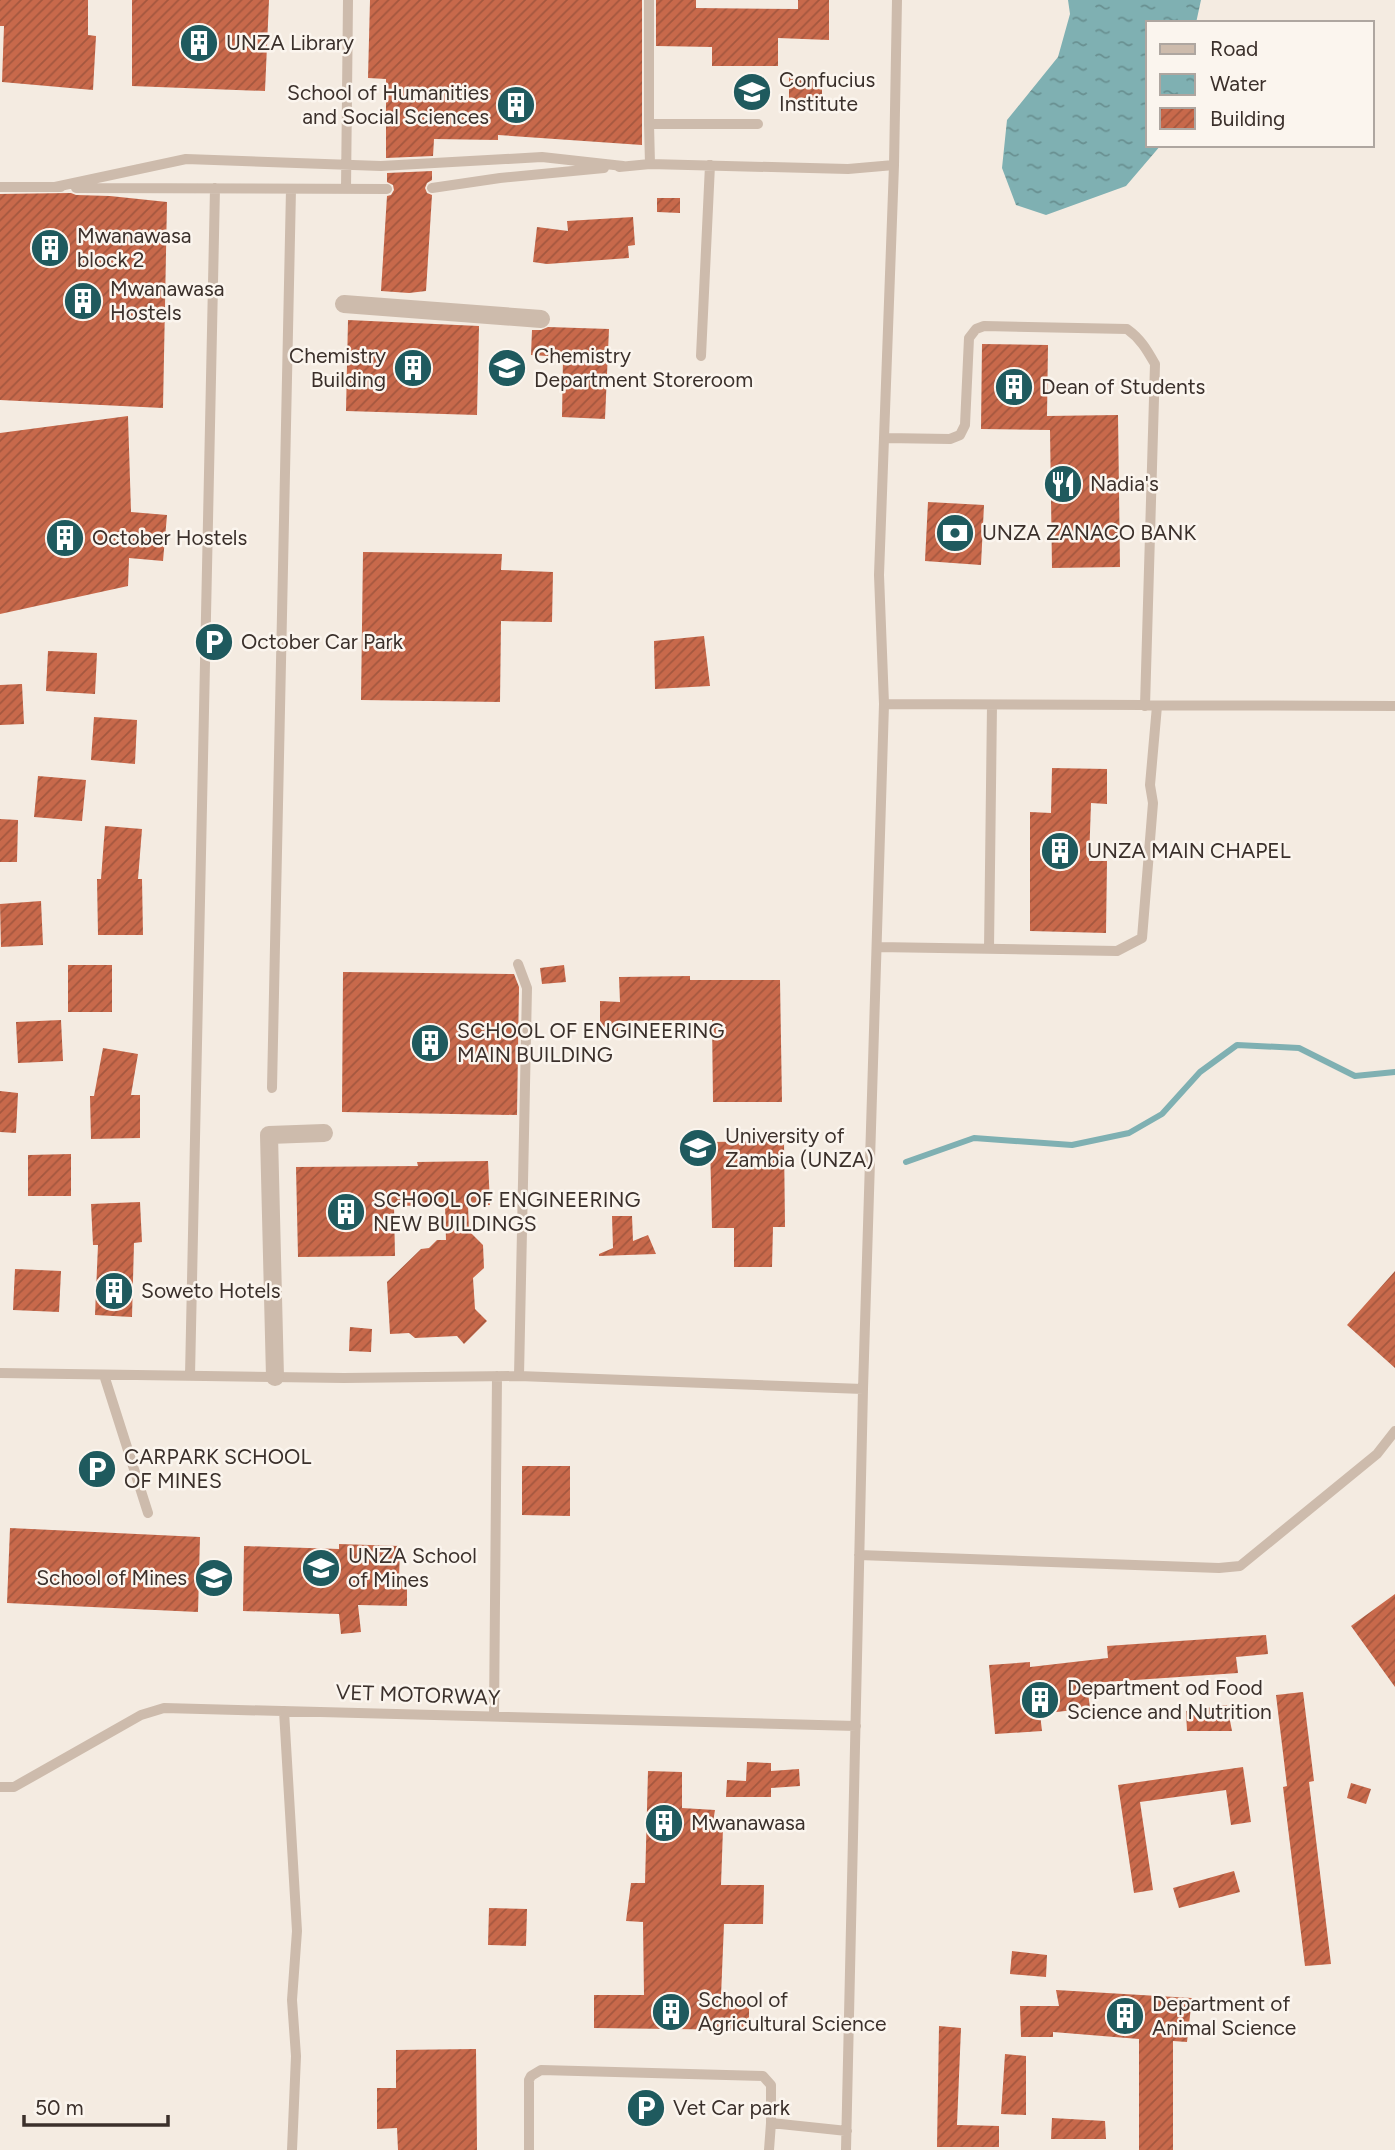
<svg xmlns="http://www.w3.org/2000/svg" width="1395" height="2150" viewBox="0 0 1395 2150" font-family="Figtree,sans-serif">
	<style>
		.water { fill: url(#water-ripples) }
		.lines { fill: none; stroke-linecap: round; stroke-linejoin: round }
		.stream { stroke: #7fb0b2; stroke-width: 6 }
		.building { fill: url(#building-hatch) }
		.lane { stroke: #cdbbac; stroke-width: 10 }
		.street { stroke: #cdbbac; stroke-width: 18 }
		.labels { text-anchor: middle; stroke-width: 5; stroke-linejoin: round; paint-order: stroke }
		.poi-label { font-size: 21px; fill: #3b302b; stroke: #fbf5ee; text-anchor: start }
		.street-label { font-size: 21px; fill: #3b302b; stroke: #fbf5ee }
	</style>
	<defs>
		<pattern id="water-ripples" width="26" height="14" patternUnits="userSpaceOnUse" patternTransform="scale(1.75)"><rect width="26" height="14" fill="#7fb0b2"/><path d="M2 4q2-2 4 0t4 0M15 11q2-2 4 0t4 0" fill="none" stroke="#699091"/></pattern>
		<pattern id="building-hatch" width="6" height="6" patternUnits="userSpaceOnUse" patternTransform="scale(1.75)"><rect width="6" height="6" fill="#c8694b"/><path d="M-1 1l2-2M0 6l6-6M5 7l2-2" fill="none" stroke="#a4573f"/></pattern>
	</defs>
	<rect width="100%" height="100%" fill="#f4ebe1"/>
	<path class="water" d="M1068,0h133l-5,23h-48v122h13l-35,41 -80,29 -30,-10 -14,-37 5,-48 51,-63 12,-43z"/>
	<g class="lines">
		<path class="stream" d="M906,1162l68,-24 98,7 57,-12 33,-19 38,-42 37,-27 62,3 56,28 40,-4"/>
	</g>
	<path class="building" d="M0,0h88v35l8,1 -3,54 -91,-8 2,-56h-4z
		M132,0h137l-4,91 -133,-5z
		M370,0h272v145l-144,-10v5l-64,-1 -1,17 -47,2v-79l-18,-1z
		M656,0h40v8l102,1v-9h31v40l-51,-2v28h-66v-19l-56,-1z
		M789,76l33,1v26l-33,-1z
		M432,171v9l-5,3 -2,5 2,5 5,2 -6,96 -17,2 -28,-2 6,-95 4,-1 3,-5 -1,-5 -6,-3v-9z
		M71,193l5,2 34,1 57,6 -4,206 -163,-8v-206z
		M657,198h23v15l-23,-1z
		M633,217l2,28 -7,1 1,12 -82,6 -14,-2 4,-35 31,4 -1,-10z
		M348,320l131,6 -2,89 -131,-4z
		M548,327l61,2 -4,90 -43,-2 1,-60 -32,-2 1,-25h9z
		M982,344l66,1 -1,71 71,-1 2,152 -68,1 -2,-138 -69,-1z
		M128,416l3,96 36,3 -4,46 -34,-3 -1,28 -128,28v-181z
		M928,502l56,3 -3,60 -56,-4z
		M363,552l139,2 -1,16 52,2 -1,50 -51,-1 -1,81 -139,-2z
		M704,636l6,50 -55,3 -1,-48z
		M48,651l49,2 -2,41 -49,-3z
		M22,684l2,40 -24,1v-40z
		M94,717l43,3 -2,44 -44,-4z
		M1052,768l55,1v35l-16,-1 -2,58h18l-1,72 -76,-2v-119l21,1z
		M38,776l48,4 -4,41 -48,-4z
		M0,819l18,1 -1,42h-17z
		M105,826l37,3 -4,50h4l1,56h-45l-1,-56h4z
		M41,901l2,44 -42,2 -1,-43z
		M68,965h44v47h-44z
		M564,965l2,17 -24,2 -2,-16z
		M343,972l171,2 5,13 -2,128 -175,-3z
		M690,976v4h90l2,122h-69l-1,-82 -94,1v10h-18v-30l20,1 -1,-25z
		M61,1020l2,41 -45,2 -2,-41z
		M103,1048l35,6 -7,41h9v43l-49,1 -1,-43h4z
		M0,1091l18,2 -2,40 -16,-1z
		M784,1141l1,86h-12l-1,40h-38v-39h-22l-2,-86z
		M71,1154v42h-43v-41z
		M488,1161l2,44h-22l1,26 14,14 1,23 -11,10 2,31 12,12 -23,23 -7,-8 -42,2 -6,-5 -19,1 -3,-52 34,-33 8,-1 8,-8h9l-1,-35 -51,1 1,50 -97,1 -2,-90 122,-1 -1,-4z
		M140,1202l2,40 -8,1 -2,74 -37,-2 3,-70h-5l-2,-41z
		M612,1216h20l1,25 15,-6 8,19 -57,2v-2l14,-6z
		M15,1269l46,2 -2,41 -46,-2z
		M1395,1271v97l-48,-43z
		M350,1327l22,2 -1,23 -22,-1z
		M522,1466h48v50l-48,-1z
		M10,1528l190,9 -2,75 -191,-9z
		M339,1544l61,2 -1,34h8v26l-49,-1 3,27 -20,2 -2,-20 -96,-3 1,-65 95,3z
		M1395,1594v93l-44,-61z
		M1266,1635l2,19 -32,3 2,16 -147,10 -4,2 3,23 -50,6 2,17 -47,3 -6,-69 41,-3v5l78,-9 -1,-12z
		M1303,1692l11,89 -5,1 22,182 -26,2 -22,-179 4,-1 -11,-91z
		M1227,1705l5,26h-45l-1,-20z
		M747,1762l24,1v8l28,-2 1,17 -29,2v9h-45l1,-17 19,1z
		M1243,1767l8,55 -20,3 -5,-35 -86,12 13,88 -19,3 -16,-108z
		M648,1771l34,1v36l33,2 -3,18h11l-2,57h43l-1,39h-39l-3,72h28v34l-155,-2v-33h50l-1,-73 -17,-1 5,-38h14z
		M1351,1783l20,6 -5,15 -19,-6z
		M1234,1871l6,21 -61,16 -6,-20z
		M489,1908l38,1 -1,37 -38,-1z
		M1012,1951l35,4 -1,22 -36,-3z
		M1056,1990l136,8 -5,44 -14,-1v109h-34v-111l-86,-7v5h-32l-1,-31h39z
		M939,2026l22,2 -4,97 42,1v21h-62z
		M476,2049l1,101h-79l-1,-22 -20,1v-41h19v-38z
		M1005,2054l21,2v59l-25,-1z
		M1052,2118l53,3 1,18h-55z"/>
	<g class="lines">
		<path class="lane" d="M649,124v-124
			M650,164l-1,-40h109
			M619,167l31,-3 198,5 46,-4
			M0,187h61
			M55,187l131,-28 195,7 161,-9 81,9
			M76,188l311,1
			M432,188l68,-10 104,-10
			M346,189l2,-189
			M701,356l9,-191
			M885,438l65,1 10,-4 5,-10 4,-87 7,-9 8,-3 143,3c14,10 20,21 28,35l-10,342
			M884,704l511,2
			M877,947l240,4 25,-13 11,-135 -3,-18 7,-79
			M989,949l3,-244
			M518,964l9,24 -8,388
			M272,1088l19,-899
			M0,1373l344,5 175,-2 344,13
			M104,1375l44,138
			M190,1376l25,-1188
			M859,1555l360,13 21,-2 137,-112 18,-23
			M284,1711l13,220 -5,69 4,56 -4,94
			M494,1716l3,-340
			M0,1787h14l127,-72 23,-7 692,18
			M771,2123l76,8
			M529,2150v-70l2,-4 10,-6 222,6 8,9v38l-2,27
			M846,2150l17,-761 21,-685 -5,-129 15,-410 3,-165"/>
		<path class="street" d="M344,304l197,15
			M275,1377l-6,-242 55,-2"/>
	</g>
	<defs>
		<g id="building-disc" transform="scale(2.0125)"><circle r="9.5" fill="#1f5a5e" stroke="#fbf5ee"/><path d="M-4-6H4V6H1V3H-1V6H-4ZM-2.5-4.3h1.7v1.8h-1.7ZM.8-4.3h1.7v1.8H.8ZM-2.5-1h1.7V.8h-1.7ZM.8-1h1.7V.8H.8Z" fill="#fff"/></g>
		<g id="university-disc" transform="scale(2.0125)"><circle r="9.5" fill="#1f5a5e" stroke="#fbf5ee"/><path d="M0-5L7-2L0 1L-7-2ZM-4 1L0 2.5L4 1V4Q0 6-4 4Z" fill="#fff"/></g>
		<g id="restaurant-disc" transform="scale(2.0125)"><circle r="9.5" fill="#1f5a5e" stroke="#fbf5ee"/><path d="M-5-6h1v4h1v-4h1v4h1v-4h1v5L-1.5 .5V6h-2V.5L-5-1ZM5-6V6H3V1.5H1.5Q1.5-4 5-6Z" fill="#fff"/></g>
		<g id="bank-disc" transform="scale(2.0125)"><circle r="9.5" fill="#1f5a5e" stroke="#fbf5ee"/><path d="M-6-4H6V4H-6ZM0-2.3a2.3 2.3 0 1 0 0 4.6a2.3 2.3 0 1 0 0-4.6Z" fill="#fff"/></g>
		<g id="parking-disc" transform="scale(2.0125)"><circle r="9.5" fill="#1f5a5e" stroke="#fbf5ee"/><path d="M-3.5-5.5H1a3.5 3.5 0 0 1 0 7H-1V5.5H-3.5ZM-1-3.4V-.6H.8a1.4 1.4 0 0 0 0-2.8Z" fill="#fff"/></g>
		<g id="school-disc" transform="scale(2.0125)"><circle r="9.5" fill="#1f5a5e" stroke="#fbf5ee"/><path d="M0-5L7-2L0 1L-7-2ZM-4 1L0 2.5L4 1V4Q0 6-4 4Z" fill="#fff"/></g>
	</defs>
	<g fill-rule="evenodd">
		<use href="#building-disc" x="199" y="43"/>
		<use href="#university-disc" x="752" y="92"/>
		<use href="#building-disc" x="516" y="105"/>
		<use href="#building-disc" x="50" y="248"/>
		<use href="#building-disc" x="83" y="301"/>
		<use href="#building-disc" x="413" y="368"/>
		<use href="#university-disc" x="507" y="368"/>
		<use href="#building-disc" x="1014" y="387"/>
		<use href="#restaurant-disc" x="1063" y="484"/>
		<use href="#bank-disc" x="955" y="533"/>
		<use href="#building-disc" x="65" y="538"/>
		<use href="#parking-disc" x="214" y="642"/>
		<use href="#building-disc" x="1060" y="851"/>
		<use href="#building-disc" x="430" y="1043"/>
		<use href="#university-disc" x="698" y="1148"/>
		<use href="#building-disc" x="346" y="1212"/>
		<use href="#building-disc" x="114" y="1291"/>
		<use href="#parking-disc" x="97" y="1469"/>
		<use href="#university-disc" x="321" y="1568"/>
		<use href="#school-disc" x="214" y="1578"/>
		<use href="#building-disc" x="1040" y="1700"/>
		<use href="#building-disc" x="664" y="1823"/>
		<use href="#building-disc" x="671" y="2012"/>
		<use href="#building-disc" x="1125" y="2016"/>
		<use href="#parking-disc" x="646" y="2108"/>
	</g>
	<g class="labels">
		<g class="poi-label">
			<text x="226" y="50">UNZA Library</text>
			<text x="779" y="87">Confucius<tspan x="779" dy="24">Institute</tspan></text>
			<text x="489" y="100" text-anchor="end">School of Humanities<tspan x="489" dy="24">and Social Sciences</tspan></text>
			<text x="77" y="243">Mwanawasa<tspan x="77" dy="24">block 2</tspan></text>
			<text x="110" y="296">Mwanawasa<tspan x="110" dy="24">Hostels</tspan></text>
			<text x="386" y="363" text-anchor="end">Chemistry<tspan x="386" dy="24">Building</tspan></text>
			<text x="534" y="363">Chemistry<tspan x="534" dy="24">Department Storeroom</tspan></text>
			<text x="1041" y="394">Dean of Students</text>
			<text x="1090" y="491">Nadia's</text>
			<text x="982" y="540">UNZA ZANACO BANK</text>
			<text x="92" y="545">October Hostels</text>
			<text x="241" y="649">October Car Park</text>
			<text x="1087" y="858">UNZA MAIN CHAPEL</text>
			<text x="457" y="1038">SCHOOL OF ENGINEERING<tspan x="457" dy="24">MAIN BUILDING</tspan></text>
			<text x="725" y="1143">University of<tspan x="725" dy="24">Zambia (UNZA)</tspan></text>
			<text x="373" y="1207">SCHOOL OF ENGINEERING<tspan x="373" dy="24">NEW BUILDINGS</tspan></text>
			<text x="141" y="1298">Soweto Hotels</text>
			<text x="124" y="1464">CARPARK SCHOOL<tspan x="124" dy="24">OF MINES</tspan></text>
			<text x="348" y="1563">UNZA School<tspan x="348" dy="24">of Mines</tspan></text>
			<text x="187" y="1585" text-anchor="end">School of Mines</text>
			<text x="1067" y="1695">Department od Food<tspan x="1067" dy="24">Science and Nutrition</tspan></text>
			<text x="691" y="1830">Mwanawasa</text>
			<text x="698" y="2007">School of<tspan x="698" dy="24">Agricultural Science</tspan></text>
			<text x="1152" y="2011">Department of<tspan x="1152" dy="24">Animal Science</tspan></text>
			<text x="673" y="2115">Vet Car park</text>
		</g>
		<g class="street-label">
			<text transform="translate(418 1695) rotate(2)" y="7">VET MOTORWAY</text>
		</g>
	</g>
	<rect x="1146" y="21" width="228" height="126" fill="#fbf5ee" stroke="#aea6a0" stroke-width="2"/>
	<rect x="1160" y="44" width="35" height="10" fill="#cdbbac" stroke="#aea6a0" stroke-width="2"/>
	<text x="1210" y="56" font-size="21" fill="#3b302b">Road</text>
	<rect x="1160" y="74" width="35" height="21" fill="url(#water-ripples)" stroke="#aea6a0" stroke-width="2"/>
	<text x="1210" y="91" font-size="21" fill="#3b302b">Water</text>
	<rect x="1160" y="108" width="35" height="21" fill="url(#building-hatch)" stroke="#aea6a0" stroke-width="2"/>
	<text x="1210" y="126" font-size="21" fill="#3b302b">Building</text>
	<path d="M24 2115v10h144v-10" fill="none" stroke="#3b302b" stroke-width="3.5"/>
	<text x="35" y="2115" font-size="21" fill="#3b302b" stroke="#fbf5ee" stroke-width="5" paint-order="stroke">50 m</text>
</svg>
